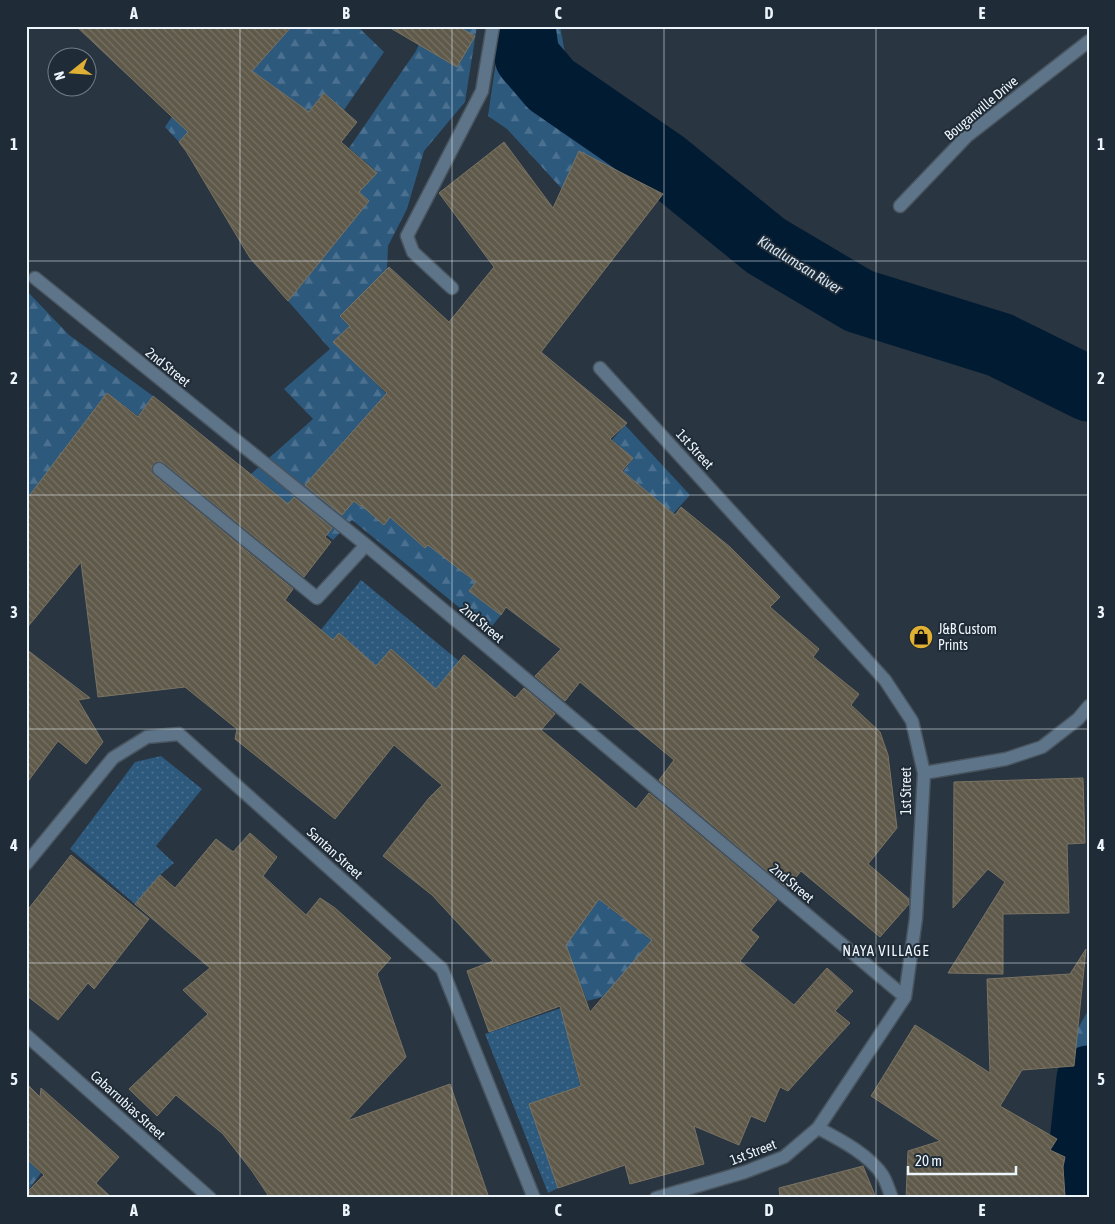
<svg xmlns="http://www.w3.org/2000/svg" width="1115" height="1224" viewBox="0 0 1115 1224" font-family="'Asap Condensed',sans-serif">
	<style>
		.grass { fill: url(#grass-dots) }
		.forest { fill: url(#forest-firs) }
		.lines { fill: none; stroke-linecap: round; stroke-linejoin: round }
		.river { stroke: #001b32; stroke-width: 65 }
		.building { fill: url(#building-back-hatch); stroke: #7a7363; fill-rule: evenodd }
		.minor-casing { stroke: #48545e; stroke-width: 15 }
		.minor { stroke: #5d7489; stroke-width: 12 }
		.grid { fill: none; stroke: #edf5fc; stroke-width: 1; stroke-opacity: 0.55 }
		.labels { text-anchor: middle; stroke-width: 4; stroke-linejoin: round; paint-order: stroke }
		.street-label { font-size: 14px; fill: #edf5fc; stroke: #1f2b36 }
		.poi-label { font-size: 14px; fill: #edf5fc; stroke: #1f2b36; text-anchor: start }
		.water-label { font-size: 15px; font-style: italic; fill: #d4e3f0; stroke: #1f2b36 }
		.neighbourhood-label { font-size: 15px; letter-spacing: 1px; fill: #edf5fc; stroke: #1f2b36 }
		.neatline { fill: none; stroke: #edf5fc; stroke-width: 2 }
		.grid-label { font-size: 16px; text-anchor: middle; font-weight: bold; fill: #edf5fc }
	</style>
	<defs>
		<pattern id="grass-dots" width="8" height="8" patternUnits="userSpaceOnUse" patternTransform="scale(1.25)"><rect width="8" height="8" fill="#2d597d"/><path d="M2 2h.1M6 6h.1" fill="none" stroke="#4c7190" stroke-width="1.8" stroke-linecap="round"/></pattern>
		<pattern id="forest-firs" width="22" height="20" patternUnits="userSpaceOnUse" patternTransform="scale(1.25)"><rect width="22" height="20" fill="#2d597d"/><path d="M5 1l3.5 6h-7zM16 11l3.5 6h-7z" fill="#4c7190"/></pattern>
		<pattern id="building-back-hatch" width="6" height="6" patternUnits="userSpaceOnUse" patternTransform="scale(1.25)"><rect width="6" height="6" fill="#5f594a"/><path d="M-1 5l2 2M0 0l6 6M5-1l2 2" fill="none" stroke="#767165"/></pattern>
	</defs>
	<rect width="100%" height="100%" fill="#293540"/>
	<path class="grass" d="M361,580l98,81 -23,28 -45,-40 -15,17 -37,-33 -34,40 -15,-5z
		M161,756l41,33 -46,57 18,17 -14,12 -25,29 -65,-55 65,-87z
		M561,1008l19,78 -51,18 29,84 -10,5 -63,-159z"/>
	<path class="forest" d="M292,26h65l27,26 -40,58 -20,-17 -15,19 -60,-43 -70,73 -14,-15 64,-96 33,29z
		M427,26h50l-12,76 -41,49 -17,58 -19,37 -1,23 -37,57 -16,16 177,174 -45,59 10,7 -7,9 32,24 -13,16 -136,-111 -19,20 -82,-66 62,-55 -29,-30 46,-40 -42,-48 80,-100 -9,-9 18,-20 -28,-24 67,-97z
		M501,26h59l5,27 50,47 92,71 106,74 33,21 48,16 -13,46 -27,-10 -73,-42 -48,-38 7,-13 -65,-50 -12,19 -101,-5 -55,-60 -19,-13z
		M26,290l43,45 84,61 -15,20 -31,-23 -81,107z
		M625,425l65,70 -17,19 -50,-42 10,-14 -21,-18z
		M577,860l30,46 45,34 -26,51 -39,10 -17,-44 -14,-19z
		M1089,1009v189h-13l4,-29 -14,-36 12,-105z
		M26,1158l15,15 -15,20z"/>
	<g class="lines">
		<path class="river" d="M523,26l4,31 24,28 113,78 102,83 93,55 141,44 89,44
			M1076,1198l13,-120"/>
	</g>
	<path class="building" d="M76,26h216l-40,45 57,41 15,-19 33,29 -16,20 36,31 -18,19 10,9 -81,100 -38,-43 -64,-107 -7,-9 9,-10z
		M387,26h70l18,10 -18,31z
		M504,142l49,66 26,-57 84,43 -122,158 86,71 -17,16 23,19 -11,13 53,44 6,-8 49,40 50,50 -10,10 49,42 -6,8 46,37 -8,11 29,27 8,23 9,73 -29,36 41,35v5l-29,33 -79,-66 -14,17 -128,-108 15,-20 -94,-78 -15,19 -30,-25 26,-27 -55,-42 -5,8 -32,-24 7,-9 -48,-37 -3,3 -35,-31 -6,8 -23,-20 -1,1 -6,-5 -12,14 -37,-30 82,-92 -54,-51 17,-16 -10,-10 49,-49 60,55 45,-55 -55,-74z
		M107,393l31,24 15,-21 135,108 6,-7 38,31 -7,9 6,5 -27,35 -140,-114 -7,-2 -6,6 3,8 139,114 -8,11 48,40 6,-7 37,33 15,-17 45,40 28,-34 51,43 9,-10 31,26 -14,16 95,79 13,-16 128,107 -26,30 8,7 -19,24 54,44 33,-37 26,23 -18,20 15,12 -62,68 -8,-4 -15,35 -14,-6 -12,29 -45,-19 10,38 -74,20 -5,-19 -67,23 -29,-84 52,-18 -21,-80 -71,26 -22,-61 26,-10 -61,-66 -49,-39 46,-58 13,-13 -48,-40 -59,74 -100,-80 2,-10 -52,-42 -87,10 -17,-135 -55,67v-129zM599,899l53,41 -62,72 -24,-67z
		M26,649l64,49 -12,2 25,42 -17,22 -28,-23 -32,43z
		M1083,778l2,65 -18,1 2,69 -66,1v60l-55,-1 57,-91 -17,-13 -35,39 1,-126z
		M250,833l27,24 -14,19 43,39 14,-17 15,10 56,50 -14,16 29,83 -59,64 103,-37 39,114h-219l-18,-27 -29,-37 -47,-39 -19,21 -28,-27 79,-75 -25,-24 27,-22 -75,-64 25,-29 15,13 41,-49 17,13z
		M71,855l78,64 -55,70 -6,-6 -30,37 -32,-25v-83z
		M1086,949l-12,117 -52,4 -22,36 57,33 -7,11 15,7 -2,10 2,29 -23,2h-136l2,-47 32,-10 -69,-45 44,-71 75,48 -3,-94 83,-5z
		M26,1083l14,14 1,-9 78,69 -23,26 16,15h-86v-5l18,-18 -18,-17z
		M863,1166l13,32h-96l-1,-10z"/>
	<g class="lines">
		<g class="minor-casing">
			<path id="minor" d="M900,206l67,-70 122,-95
				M35,278l331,267 539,452
				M452,288l-39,-36 -6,-16 75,-145 11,-65
				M600,368l285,312 27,41 12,52 -8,145 -11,79 -87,131 -34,29 -39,15 -89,26
				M159,469l158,129 49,-53
				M924,773l82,-14 36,-12 36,-28 11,-13
				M26,864l87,-106 34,-21 32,-3 263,235 92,229
				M26,1035l184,163
				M818,1128c21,11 52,27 65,48 4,7 6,15 9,22"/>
		</g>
		<use href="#minor" class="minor"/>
	</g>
	<path class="grid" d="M240,26v1172M452,26v1172M664,26v1172M876,26v1172M26,261h1063M26,495h1063M26,729h1063M26,963h1063"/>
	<defs>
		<g id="shop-disc" transform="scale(1.25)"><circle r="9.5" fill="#dfb034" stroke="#1f2b36"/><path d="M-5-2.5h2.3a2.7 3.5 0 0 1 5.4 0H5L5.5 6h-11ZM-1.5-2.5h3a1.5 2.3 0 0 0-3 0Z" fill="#111"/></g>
	</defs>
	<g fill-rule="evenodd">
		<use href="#shop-disc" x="921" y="637"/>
	</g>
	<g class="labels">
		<g class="street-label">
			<text transform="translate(981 108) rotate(-40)" y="5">Bouganville Drive</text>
			<text transform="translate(168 367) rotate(39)" y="5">2nd Street</text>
			<text transform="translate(695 449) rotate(48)" y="5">1st Street</text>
			<text transform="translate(482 623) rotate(40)" y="5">2nd Street</text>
			<text transform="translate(906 791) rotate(-90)" y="5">1st Street</text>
			<text transform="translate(335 853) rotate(42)" y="5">Santan Street</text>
			<text transform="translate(792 883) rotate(40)" y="5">2nd Street</text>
			<text transform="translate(128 1105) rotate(42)" y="5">Cabarrubias Street</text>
			<text transform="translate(753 1152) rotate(-21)" y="5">1st Street</text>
		</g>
		<g class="poi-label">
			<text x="938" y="634">J&amp;B Custom<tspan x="938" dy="16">Prints</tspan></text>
		</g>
		<g class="water-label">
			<text transform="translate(800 265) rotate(32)" y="5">Kinalumsan River</text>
		</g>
		<g class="neighbourhood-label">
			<text x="886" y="956">NAYA VILLAGE</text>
		</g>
	</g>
	<rect width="1115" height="1224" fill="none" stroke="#1f2b36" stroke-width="55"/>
	<g transform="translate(72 72) rotate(253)"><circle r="24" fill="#1f2b36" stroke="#717c85"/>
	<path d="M0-4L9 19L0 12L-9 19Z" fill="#dfb034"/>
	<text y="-8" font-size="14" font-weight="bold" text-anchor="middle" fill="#edf5fc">N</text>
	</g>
	<path d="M908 1166v8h108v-8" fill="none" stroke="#edf5fc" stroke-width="2.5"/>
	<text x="915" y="1166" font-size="15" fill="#edf5fc" stroke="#1f2b36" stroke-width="4" paint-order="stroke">20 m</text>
	<rect x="28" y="28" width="1060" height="1168" class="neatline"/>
	<g class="grid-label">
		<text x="134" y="19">A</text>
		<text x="346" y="19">B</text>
		<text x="558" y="19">C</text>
		<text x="769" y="19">D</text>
		<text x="982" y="19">E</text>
		<text x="14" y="150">1</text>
		<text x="1101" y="150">1</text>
		<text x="14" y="384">2</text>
		<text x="1101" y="384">2</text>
		<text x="14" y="618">3</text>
		<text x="1101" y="618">3</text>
		<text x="14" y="851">4</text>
		<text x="1101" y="851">4</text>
		<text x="14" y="1085">5</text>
		<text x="1101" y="1085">5</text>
		<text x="134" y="1216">A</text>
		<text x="346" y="1216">B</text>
		<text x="558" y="1216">C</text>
		<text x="769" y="1216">D</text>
		<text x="982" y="1216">E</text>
	</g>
</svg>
